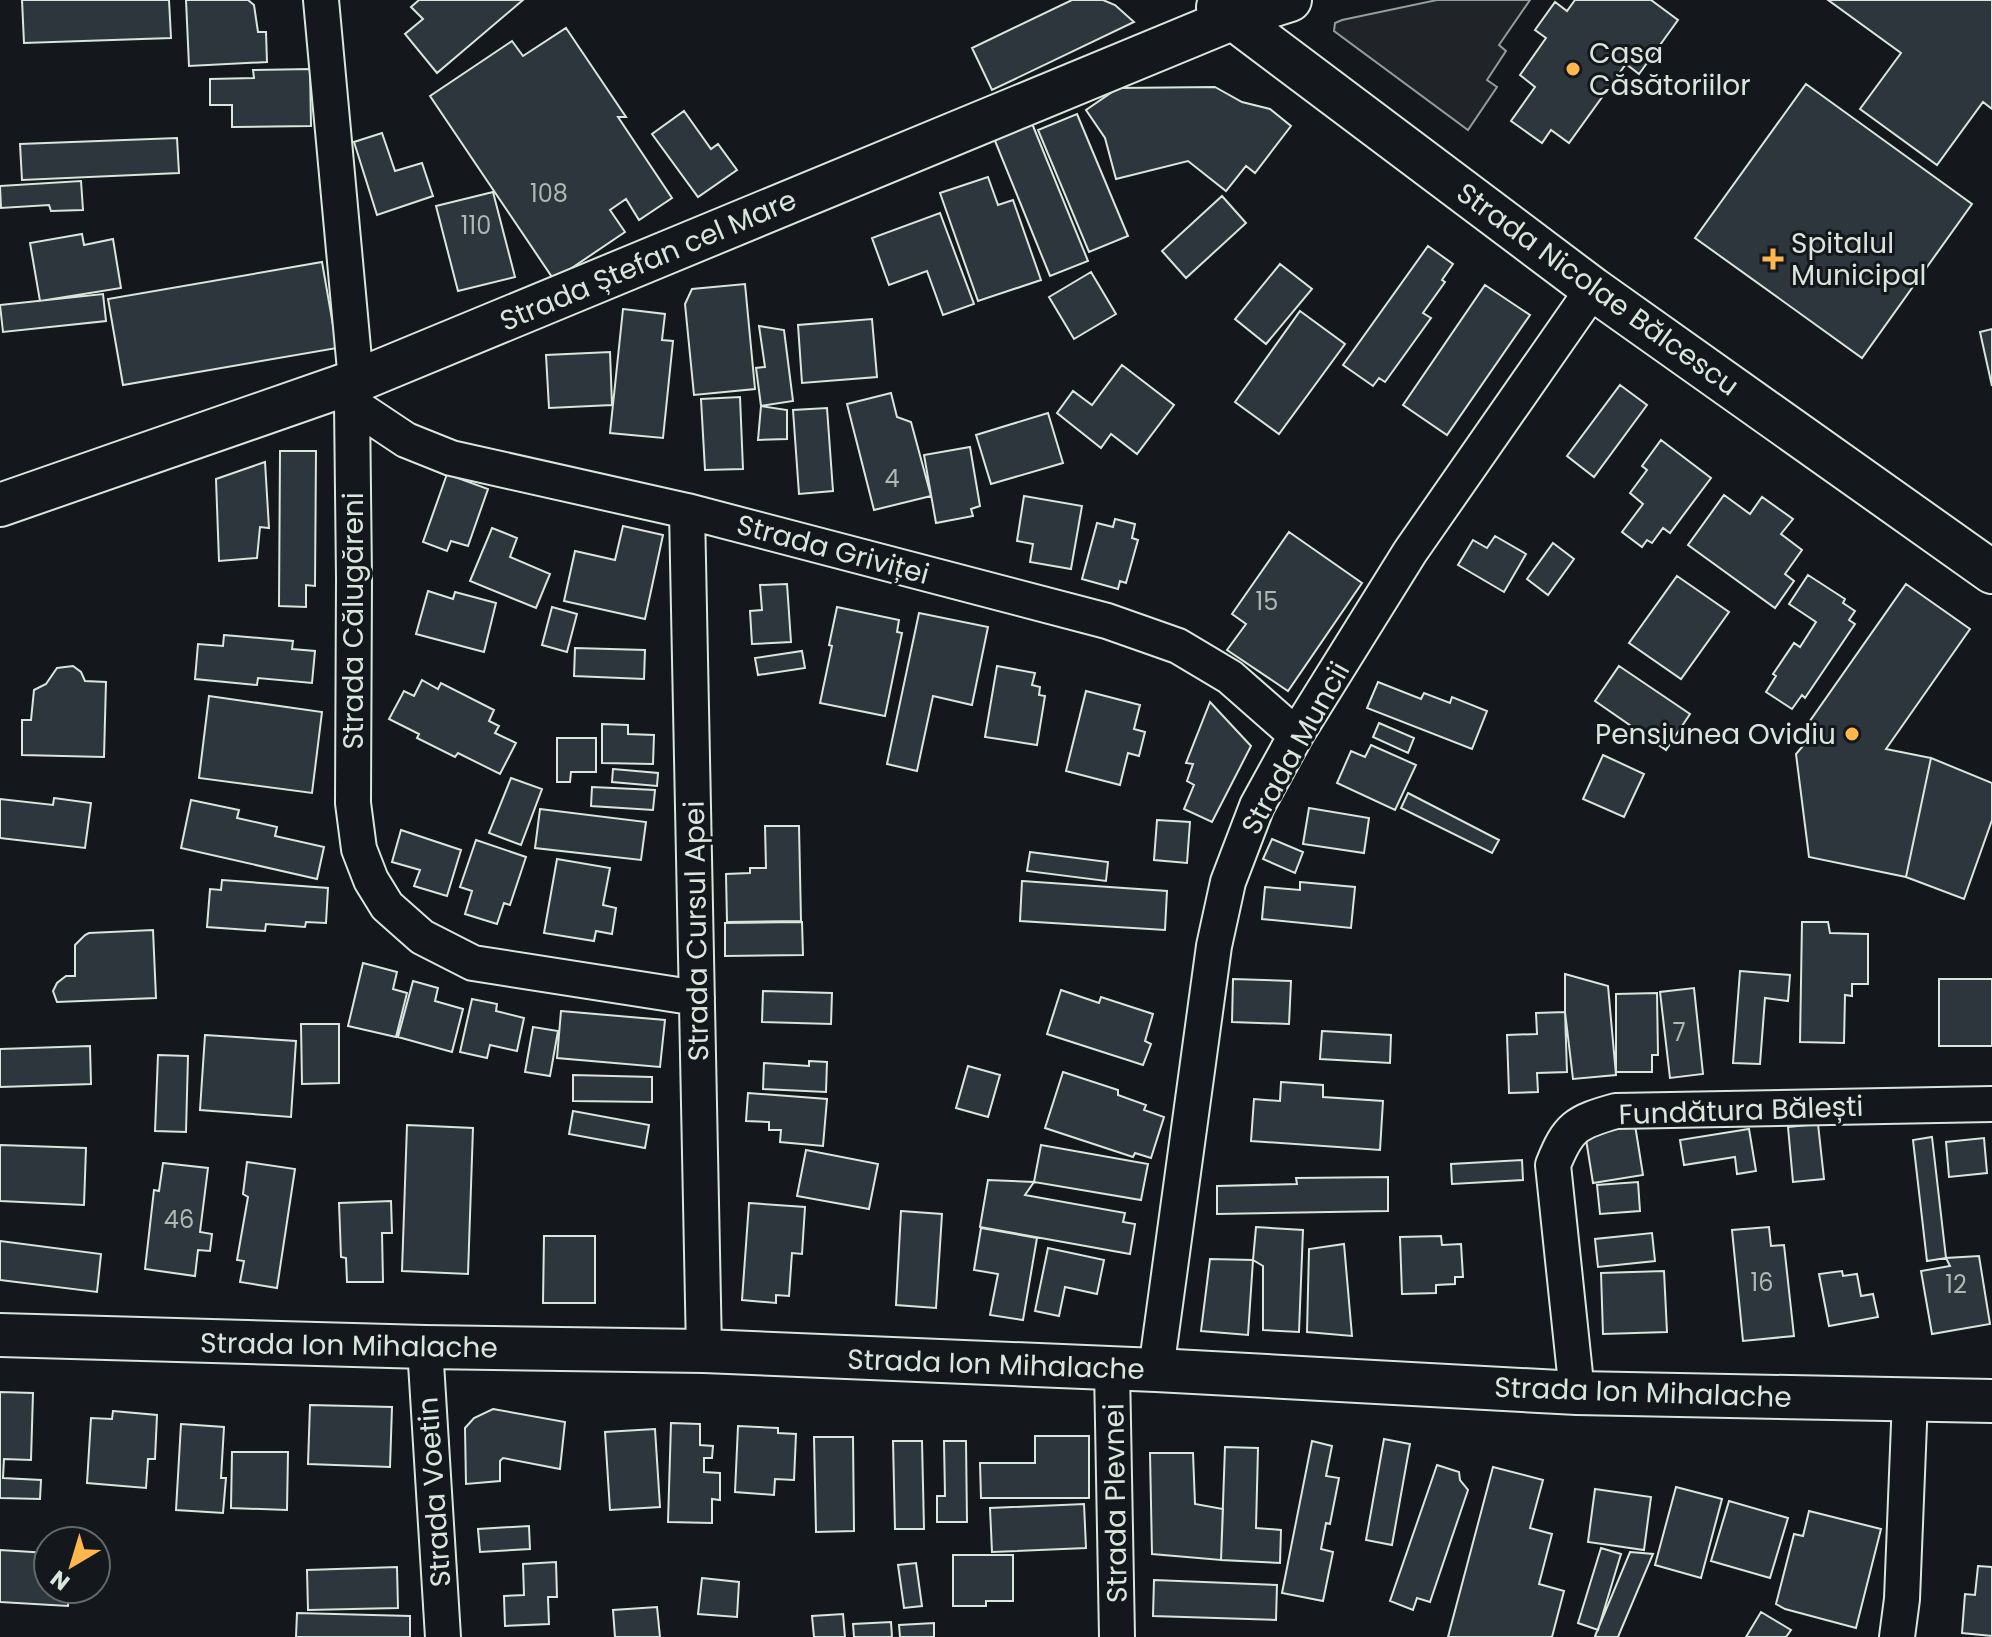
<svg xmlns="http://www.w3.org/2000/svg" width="1992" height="1637" viewBox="0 0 1992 1637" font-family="Poppins,sans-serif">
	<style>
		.green { fill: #202428; stroke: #939e99; stroke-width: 2 }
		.building { fill: #2c363c; stroke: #d8e6dc; stroke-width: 2 }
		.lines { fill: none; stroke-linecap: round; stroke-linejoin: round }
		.minor-casing { stroke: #d8e6dc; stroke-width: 38 }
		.tertiary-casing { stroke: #d8e6dc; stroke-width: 46 }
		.minor { stroke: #14181c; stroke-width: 34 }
		.tertiary { stroke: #14181c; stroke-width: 42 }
		.poi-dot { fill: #ffb74d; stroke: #14181c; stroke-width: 3 }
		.labels { text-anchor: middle; stroke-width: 6; stroke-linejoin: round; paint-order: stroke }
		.number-label { font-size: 24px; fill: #adbab4 }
		.poi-label { font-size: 28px; fill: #d8e6dc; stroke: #14181c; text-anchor: start }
		.street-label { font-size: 28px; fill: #d8e6dc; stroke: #14181c }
	</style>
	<rect width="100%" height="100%" fill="#14181c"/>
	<path class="green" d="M1437,0h93l-31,45 7,6 -19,29 10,7 -29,43 -134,-99 1,-8 7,-3z"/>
	<path class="building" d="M22,0h147l2,38 -147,5z
		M186,0h62l6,5 4,27h8l1,30 -78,4z
		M419,0h104l-86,73 -32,-39 18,-15 -12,-12z
		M1072,0h31l12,5 19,17 -142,68 -20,-42z
		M1575,0h76l27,20 -39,54 -13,-10 -57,79 -18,-13 -9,13 -31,-22 24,-34 -15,-12 26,-37 -11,-8 20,-28 12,9z
		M1828,0h164v109l-9,-7 -46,63 -77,-56 41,-56z
		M566,28l60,89h-8l54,81 -33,22 -13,-21 -16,11 15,22 -71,48 -124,-184 82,-55 11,15z
		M310,69l1,57 -79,1v-22h-22v-26l44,-1 -1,-8z
		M1806,84l166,120 -110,154 -167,-120z
		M1215,87l27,15 28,7 21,17 -36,47 -9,-7 -20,25 -38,-30 -72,18 -11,-41 -19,-28 32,-22z
		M684,111l27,38 7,-5 19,26 -39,27 -46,-63z
		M1077,114l51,122 -39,16 -51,-122z
		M1031,121l57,140 -38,15 -57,-140z
		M382,133l13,38 27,-8 11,33 -56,19 -23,-73z
		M177,138l2,35 -157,7 -2,-36z
		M988,177l10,28 15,-5 28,80 -63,21 -38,-108z
		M81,181l2,29 -32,1 -2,-6 -48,3 -1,-22z
		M493,192l22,85 -57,14 -22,-85z
		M1222,196l24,27 -60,55 -24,-27z
		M940,213l34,91 -31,11 -16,-44 -38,14 -17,-47z
		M82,234l2,11 29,-6 8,49 -81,13 -10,-58z
		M1428,246l25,18 -11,16 3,2 -22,31 8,5 -46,64 -6,-4 -6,8 -30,-21z
		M322,262l15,86 -214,37 -15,-86z
		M1280,264l32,25 -46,55 -31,-25z
		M1091,272l25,42 -42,25 -25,-42z
		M745,284l10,105 -61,6 -9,-91 7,-15z
		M1485,285l45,30 -83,120 -44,-30z
		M103,294l3,27 -103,11 -3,-27z
		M623,309l42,5 -3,26 11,1 -10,97 -53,-5z
		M1300,311l45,33 -66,90 -44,-32z
		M872,319l5,58 -75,6 -4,-58z
		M759,326l25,4 9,71 -32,5 -5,-38 9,-1z
		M1992,329v57l-12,-54z
		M610,352l2,53 -63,3 -3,-53z
		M1122,365l52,40 -37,49 -26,-20 -10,14 -44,-35 16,-22 19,14z
		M1620,385l27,20 -53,72 -27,-21z
		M891,393l6,24 14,5 20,74 -57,14 -27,-106z
		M740,397l3,72 -38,1 -4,-71z
		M761,406l26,4v29l-29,1z
		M827,408l6,83 -34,3 -6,-84z
		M1048,413l15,50 -72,21 -15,-49z
		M1661,440l50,38 -41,55 -7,-5 -11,15 -5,-3 -5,7 -20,-15 21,-28 -13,-11 17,-23 -5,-4z
		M970,447l10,59 -9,3 2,7 -37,7 -12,-68z
		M280,451h36l-1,135 -9,-1v22l-27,-1z
		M265,462l4,66 -9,-1 -3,31 -38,3 -3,-82z
		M447,474l41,15 -20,57 -17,-5 -4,10 -24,-9z
		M1724,495l26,19 12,-17 31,22 -12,15 21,16 -17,24 9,7 -19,27 -87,-63z
		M1024,496l58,10 -11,63 -41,-7 3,-18 -16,-3z
		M1115,519l20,5 -3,14 6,2 -12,43 -6,-2 -2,8 -36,-10 15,-56 16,4z
		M623,526l40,9 -18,84 -81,-18 11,-50 40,9z
		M492,528l25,10 -7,19 40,17 -14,34 -66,-27z
		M1289,532l73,51 -74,108 -61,-41 19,-26 -14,-10z
		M1495,536l31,18 -22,38 -46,-27 15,-25 14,8z
		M1553,543l21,16 -26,36 -21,-16z
		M1808,575l37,24 -2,4 12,8 -6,9 6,4 -50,74 -3,-3 -10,14 -26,-17 10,-16 -3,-2 21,-31 6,4 16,-25 -27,-18z
		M1677,576l52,36 -48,67 -52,-36z
		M787,584l4,58 -39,2 -2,-33 12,-1 -2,-25z
		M1906,584l64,45 -84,120 45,9 -25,119 -97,-20 -13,-103 12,-14 -3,-12z
		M428,591l25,8 2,-7 41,11 -12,49 -68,-18z
		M552,607l25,7 -10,38 -25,-7z
		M837,607l62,13 -2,12 5,1 -17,83 -65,-13 12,-57 -3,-1z
		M919,613l69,14 -16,78 -39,-9 -16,75 -30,-7z
		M224,635l69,6 -1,8 23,2 -3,32 -54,-5 -1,7 -62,-6 3,-35 25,2z
		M575,648l70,2 -1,29 -70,-3z
		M802,651l3,17 -47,7 -3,-17z
		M73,666l8,6 4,9 21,1 -2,75 -82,-2v-35h9l3,-30 12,-6 11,-16z
		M997,666l38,7 -3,12 8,2 -1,8 6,1 -8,49 -52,-8z
		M1619,666l71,48 -24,36 -71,-49z
		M422,680l16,9 3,-6 53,27 -5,11 10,5 -4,7 21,10 -16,31 -42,-21 -3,4 -38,-19 2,-4 -30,-15 15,-28 10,5z
		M1378,682l43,17 3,-6 26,10 2,-6 35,14 -15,38 -105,-41z
		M1086,691l54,14 -6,24 11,3 -6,24 -11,-3 -8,32 -54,-14z
		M209,696l113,16 -10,81 -113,-15z
		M1210,702l41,44 -39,76 -28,-13 10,-24 -7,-4 6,-17 -7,-1z
		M1379,723l35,15 -6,15 -35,-16z
		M602,724l26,1v9l26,1 -1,29 -51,-1z
		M557,738h39v34h-25l-1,10h-13z
		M1371,745l45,20 -21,45 -58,-27 14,-32 14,6z
		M1603,755l41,19 -20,43 -41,-18z
		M1931,758l61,25v37l-28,79 -58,-22z
		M613,769l45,4 -1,13 -45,-4z
		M511,778l31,11 -21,56 -32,-12z
		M592,787l63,3 -2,20 -62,-4z
		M1408,793l91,47 -7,13 -91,-45z
		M54,798l37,5 -6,45 -85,-10v-39l53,6z
		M191,800l48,10 -2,8 40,9 -2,9 49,11 -7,32 -136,-31z
		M1309,808l60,10 -5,35 -61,-9z
		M540,809l106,13 -5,38 -106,-12z
		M1157,820l33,2 -3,41 -33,-3z
		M765,826h34l2,95 -74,1 -1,-48 24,-1v-5h16z
		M401,830l60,20 -14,46 -33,-10 6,-16 -28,-8z
		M1272,839l31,13 -8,21 -32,-14z
		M476,840l50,17 -16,48 -6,-2 -7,21 -32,-10 7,-23 -12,-4z
		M1030,852l78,10 -2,19 -79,-10z
		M557,859l53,9 -7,37 13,3 -4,26 -16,-3 -2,10 -50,-8z
		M222,880l106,8 -2,35 -20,-1 -1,5 -39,-3 -1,7 -58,-4 3,-38 11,1z
		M1022,881l145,10 -2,39 -145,-9z
		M1300,882l55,5 -4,41 -89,-9 3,-32 35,3z
		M802,922l1,33 -78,1v-33z
		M1802,922h26l2,11 38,1v50h-16v12l-7,-1 -1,48 -44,-1z
		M153,930l3,68 -99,4 -4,-11 4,-8 9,-7h9v-31l10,-10 4,-2z
		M363,963l34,9 -4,17 14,4 -11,44 -48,-11z
		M1740,971l50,4 -2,26 -23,-3 -5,66 -27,-1z
		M1565,974l43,12 8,89 -43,4 -8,-67z
		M1233,979l58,2 -2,43 -57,-2z
		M1939,979h53v67h-53z
		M413,981l25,7 -3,13 28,8 -11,43 -54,-15z
		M1694,988l9,86 -33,4 -10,-86z
		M1061,990l38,13 2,-6 52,17 -8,27 6,3 -8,21 -96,-31z
		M763,991l69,2 -1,31 -69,-2z
		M1657,993l1,62h-6v17h-36v-78z
		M472,999l25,5 -1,7 28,7 -7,33 -27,-6 -3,13 -27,-6z
		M561,1011l104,9 -5,47 -103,-9z
		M1565,1012l2,60 -30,1 1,19 -29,1 -2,-58 30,-1 -1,-21z
		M301,1024h38v59l-37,1z
		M533,1027l25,4 -8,45 -25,-4z
		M1322,1031l69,4 -1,28 -70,-4z
		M205,1035l91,6 -5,76 -91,-7z
		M90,1046l1,38 -91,3v-38z
		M158,1055l30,1 -2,76 -31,-1z
		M809,1061l18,1 -1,30 -63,-3 1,-26 45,3z
		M968,1066l32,9 -12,42 -32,-9z
		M1063,1072l55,18v5l28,10 -2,5 20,7 -13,41 -16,-5 -2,4 -88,-29z
		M573,1075l79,2v25l-79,-1z
		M1281,1082l42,3v12l60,4 -3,49 -129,-9 3,-42 26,2z
		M748,1093l79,6 -4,47 -43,-4 1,-12h-12v-8l-23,-1z
		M573,1111l76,14 -4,23 -76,-14z
		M1818,1124l6,55 -31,3 -5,-55z
		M407,1125l66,3 -5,146 -66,-3z
		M1635,1125l8,50 -50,8 -8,-50z
		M1749,1129l7,42 -19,3 -2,-17 -51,8 -4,-25z
		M1932,1137l14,121 -19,3 -14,-121z
		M1984,1138l3,35 -38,4 -3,-35z
		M0,1145l86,3 -2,57 -84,-4z
		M1041,1145l107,19 -7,36 -107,-18z
		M806,1150l72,14 -9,45 -72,-13z
		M1522,1160l1,20 -71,4 -1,-20z
		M247,1162l48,7 -18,119 -37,-6 4,-21 -7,-1 11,-63 -5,-3z
		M163,1163l45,5 -8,64 12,2 -2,17 -12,-1 -3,26 -50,-7 9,-79 5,1z
		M1388,1177v34l-171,3v-28l80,-2 -1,-6z
		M988,1180l46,2 -9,13 100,18 -2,9 12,2 -5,30 -150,-27z
		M1638,1182l2,29 -40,3 -3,-29z
		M391,1201l1,32h-10l1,49h-36l-1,-24 -5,-1 -2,-54z
		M749,1203l56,4 -3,47 -10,-1 -3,43 -13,-1v8l-34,-3z
		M901,1211l41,3 -6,94 -40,-3z
		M1256,1227l47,3 -4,102 -36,-2v-64l-10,-6z
		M1769,1227l2,19 13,-1 10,91 -51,5 -11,-111z
		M981,1228l56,10 -14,82 -33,-5 8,-41 -24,-4z
		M1652,1233l3,28 -57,6 -3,-28z
		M544,1236h51v67h-52z
		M1441,1236l1,9 19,-1 2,33h-8v7l-19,1v8l-34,1 -2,-57z
		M0,1241l101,13 -4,38 -97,-12z
		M1344,1244l8,92 -45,-4 2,-83z
		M1048,1248l56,12 -7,34 -32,-7 -6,29 -24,-5z
		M1979,1256l11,68 -58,10 -11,-63 29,-5 -4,-8z
		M1210,1259l43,1 -5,75 -47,-4z
		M1664,1271l3,61 -64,2 -2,-61z
		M1842,1271l1,5 14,-2 4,22 12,-2 5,23 -49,9 -10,-52z
		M0,1392l33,1 -2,67 -27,-1 -1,19 38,2 -1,19 -40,-1z
		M310,1405l82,2 -2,60 -82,-3z
		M493,1409l72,13 -5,47 -57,-11 -3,3v20l-34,3 -1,-56 9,-10z
		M113,1411l44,4 -2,44h-7l-2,29 -59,-5 4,-65 21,1z
		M671,1423l29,1v21l13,1 -1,12h-8v14l16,1v27l-8,-1v24l-44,-1z
		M181,1424l43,3 -3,51h5l-3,35 -47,-3z
		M738,1426l40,2v5l18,1 -2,46 -19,-1 -1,16 -39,-3z
		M655,1429l5,78 -50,3 -5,-78z
		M1035,1436h54v62h-108l-1,-35h55z
		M814,1437h39l1,94 -38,1z
		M1384,1439l26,5 -18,101 -26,-5z
		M893,1441h29l2,88h-29z
		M944,1441h22l1,81h-30v-26h8z
		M1312,1441l20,5 -6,30 13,2 -9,46 -4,-1 -5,26 12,3 -10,49 -41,-8z
		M1225,1447l33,1 -2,80 25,2 -1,33 -59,-3z
		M232,1452h56l-1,58 -56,-2z
		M1150,1453h43l2,51 28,5 -2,51 -69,-6z
		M1437,1465l22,7 1,8 8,10 -38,112 -13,-4 -4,12 -23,-9z
		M1493,1467l50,13 -13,48 22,6 -13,50 25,7 -12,46h-104z
		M1676,1487l46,12 -21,79 -46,-13z
		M1595,1489l56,8 -7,53 -56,-8z
		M1729,1501l59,17 -18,60 -59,-17z
		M1084,1504l2,44 -94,4 -2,-44z
		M1809,1511l72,18 -25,99 -71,-19 -9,-5 18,-70 9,2z
		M529,1526l1,23 -50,3 -2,-23z
		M1601,1548l20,6 -23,76 -20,-7z
		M0,1550l48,3v36h21l-1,17 -68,-4z
		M1630,1552l23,2 -35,83h-21l-2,-1z
		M953,1555h60v46h-27v5h-33z
		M556,1562l1,35h-9l1,27 -44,2 -1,-30 20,-1 -1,-31z
		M916,1563l6,43 -18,2 -6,-43z
		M1978,1566l14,1v69l-30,-3 3,-39 10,1z
		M397,1567l1,41 -90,2 -1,-40z
		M702,1578l37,4 -2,35 -39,-3z
		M1154,1580l123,5 -1,35 -123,-4z
		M657,1607l3,30h-45l-2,-27z
		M1761,1612l30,18 -5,7h-40z
		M297,1613l113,3v21h-114z
		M843,1614l2,23h-31l-2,-21z
		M891,1622l1,15h-38l-1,-13z
		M934,1623v14h-34l-1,-12z"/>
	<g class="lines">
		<g class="minor-casing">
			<path id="minor" d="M321,0l35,381 -4,23 2,174 -1,225 6,46 12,31 16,26 35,31 51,26 224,35
				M352,404l54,36 45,18 236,53 420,110 71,25 52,31 66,58
				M687,511l17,840
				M425,1347l18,290
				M1112,1369l5,268
				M1156,1370l58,-424 14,-64 29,-76 39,-71 114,-183 183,-263
				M1577,1393l-24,-228c15,-38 23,-43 63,-54l376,-7
				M1897,1637l5,-38 8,-200"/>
		</g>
		<g class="tertiary-casing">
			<path id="tertiary" d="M1218,7l375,282 399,283
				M0,505l356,-124 878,-363 56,-18
				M0,1335l425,12 279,4 452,19 421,23 415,8"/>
		</g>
		<use href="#minor" class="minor"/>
		<use href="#tertiary" class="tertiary"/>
	</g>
	<g class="poi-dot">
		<circle cx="1573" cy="69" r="8"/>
		<path d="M1769 247h8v8h8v8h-8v8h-8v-8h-8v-8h8z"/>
		<circle cx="1852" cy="734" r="8"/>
	</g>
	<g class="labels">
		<g class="number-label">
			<text x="549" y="202">108</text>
			<text x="476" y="234">110</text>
			<text x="892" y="487">4</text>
			<text x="1267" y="610">15</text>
			<text x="1679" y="1041">7</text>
			<text x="179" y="1228">46</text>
			<text x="1762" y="1291">16</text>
			<text x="1956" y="1293">12</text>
		</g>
		<g class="poi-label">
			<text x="1589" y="63">Casa<tspan x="1589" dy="32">Căsătoriilor</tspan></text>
			<text x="1791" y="253">Spitalul<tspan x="1791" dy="32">Municipal</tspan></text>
			<text x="1836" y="744" text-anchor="end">Pensiunea Ovidiu</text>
		</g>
		<g class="street-label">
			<text transform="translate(648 260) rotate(-23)" y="10">Strada Ștefan cel Mare</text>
			<text transform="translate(1598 289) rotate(36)" y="10">Strada Nicolae Bălcescu</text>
			<text transform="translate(833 549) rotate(15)" y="10">Strada Griviței</text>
			<text transform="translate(353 621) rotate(-90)" y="10">Strada Călugăreni</text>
			<text transform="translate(1295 748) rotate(-61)" y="10">Strada Muncii</text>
			<text transform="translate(696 931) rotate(-91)" y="10">Strada Cursul Apei</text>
			<text transform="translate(1741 1110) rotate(-2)" y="10">Fundătura Bălești</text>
			<text transform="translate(349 1345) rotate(1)" y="10">Strada Ion Mihalache</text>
			<text transform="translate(996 1364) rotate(2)" y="10">Strada Ion Mihalache</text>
			<text transform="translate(1643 1392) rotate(2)" y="10">Strada Ion Mihalache</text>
			<text transform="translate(434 1492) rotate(-94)" y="10">Strada Voetin</text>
			<text transform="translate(1115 1503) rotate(-91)" y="10">Strada Plevnei</text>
		</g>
	</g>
	<g transform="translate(72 1565) rotate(218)"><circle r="38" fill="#14181c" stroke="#626a69" stroke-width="2"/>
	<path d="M0-6L14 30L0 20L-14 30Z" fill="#ffb74d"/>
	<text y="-12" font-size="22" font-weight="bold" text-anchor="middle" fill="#d8e6dc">N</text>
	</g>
</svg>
